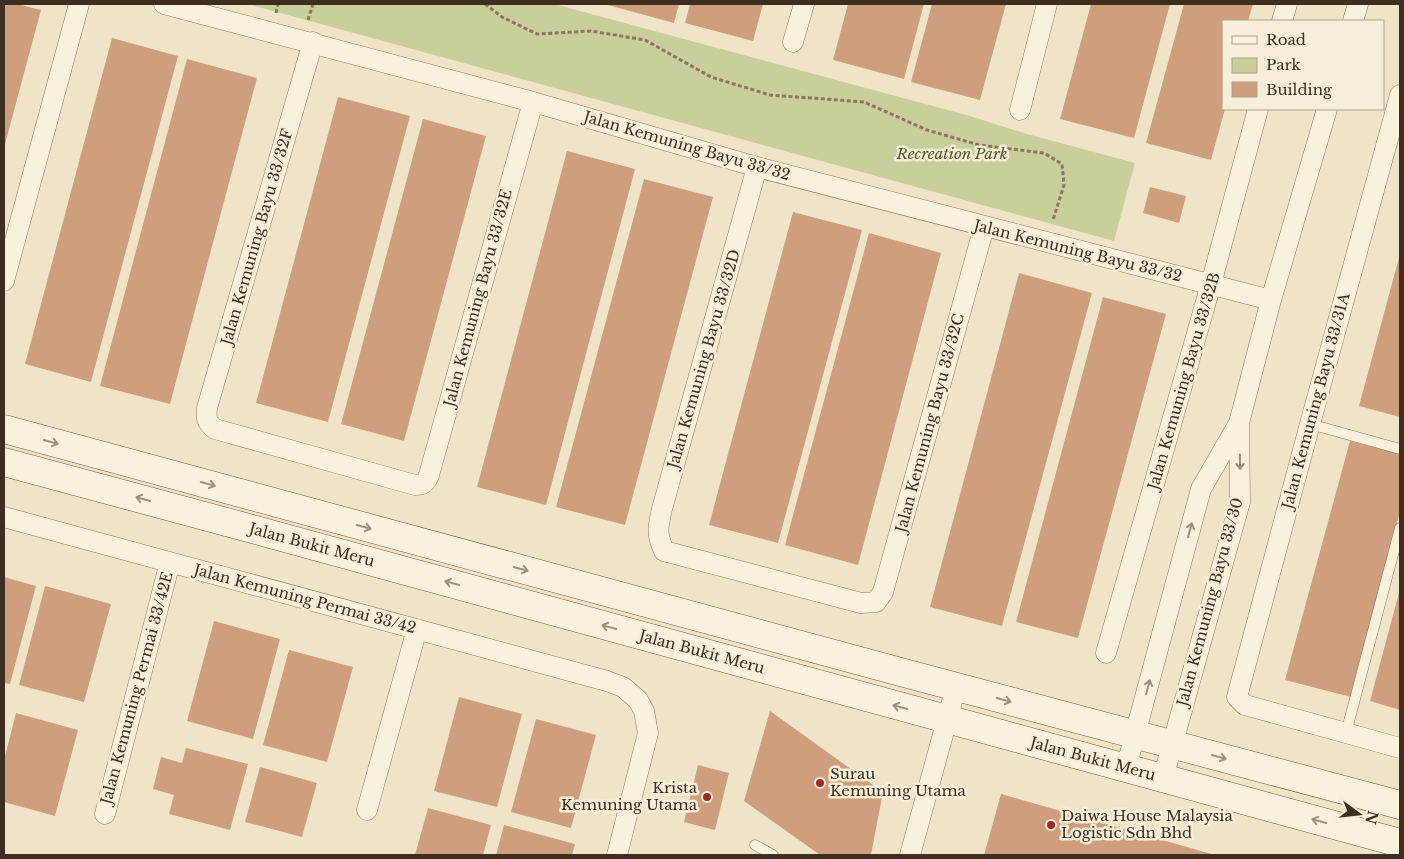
<svg xmlns="http://www.w3.org/2000/svg" width="1404" height="859" viewBox="0 0 1404 859" font-family="'Libre Baskerville',serif">
	<style>
		.green { fill: #c9cf9b }
		.building { fill: #cf9f7d }
		.lines { fill: none; stroke-linecap: round; stroke-linejoin: round }
		.lane-casing { stroke: #8d765c; stroke-width: 11 }
		.street-casing { stroke: #8d765c; stroke-width: 21 }
		.secondary-casing { stroke: #6f573f; stroke-width: 29 }
		.path { stroke: #8d765c; stroke-width: 3; stroke-dasharray: 4 2.5; stroke-linecap: butt }
		.lane { stroke: #faf1dc; stroke-width: 10 }
		.street { stroke: #faf1dc; stroke-width: 20 }
		.secondary { stroke: #faf1dc; stroke-width: 28 }
		.oneway { stroke: #9c907e }
		.poi-dot { fill: #9e2a2b; stroke: #f7eed8; stroke-width: 2 }
		.labels { text-anchor: middle; stroke-width: 5; stroke-linejoin: round; paint-order: stroke }
		.street-label { font-size: 15px; fill: #3d2e20; stroke: #f7eed8 }
		.park-label { font-size: 15px; font-style: italic; fill: #4d5a26; stroke: #f7eed8 }
		.poi-label { font-size: 15px; fill: #3d2e20; stroke: #f7eed8; text-anchor: start }
	</style>
	<rect width="100%" height="100%" fill="#f0e4c8"/>
	<path class="green" d="M248,4h306l416,112 57,18 108,29 -21,78z"/>
	<path class="building" d="M4,4h13l24,6 -37,138z
		M604,4h75l-5,19z
		M690,4h73l-10,37 -68,-18z
		M848,4h76l-20,75 -71,-19z
		M932,4h74l-26,96 -69,-18z
		M1091,4h79l-36,134 -74,-19z
		M1184,4h69l-5,17h-25v88h2l-14,51 -65,-17z
		M112,38l66,18 -87,326 -66,-18z
		M187,59l70,19 -87,326 -70,-18z
		M338,97l72,19 -82,306 -72,-19z
		M423,119l63,17 -82,305 -63,-17z
		M567,151l68,18 -89,336 -69,-18z
		M644,179l69,18 -88,328 -69,-18z
		M1150,187l36,9 -7,27 -36,-10z
		M793,212l69,18 -84,313 -69,-18z
		M869,233l72,20 -83,312 -73,-20z
		M1400,254v163l-41,-11z
		M1019,273l73,20 -90,333 -72,-19z
		M1103,297l63,17 -88,324 -62,-16z
		M1350,441l50,13v58l-49,185 -66,-17z
		M4,577l32,9 -26,98 -6,-1z
		M45,586l66,18 -27,98 -65,-17z
		M1400,589v121l-30,-9z
		M214,621l66,18 -27,100 -66,-18z
		M289,650l64,17 -26,95 -64,-17z
		M459,697l63,17 -25,93 -63,-16z
		M770,711l113,81 -12,63h-51l-76,-54z
		M16,713l62,17 -23,86 -51,-14v-42z
		M536,719l60,16 -25,93 -60,-16z
		M186,748l62,16 -18,66 -61,-16 5,-19 -21,-6 8,-32 21,6z
		M698,765l31,8 -14,57 -31,-8z
		M260,767l57,16 -15,54 -57,-15z
		M1001,794l214,61h-231z
		M428,808l63,17 -8,30h-68z
		M504,825l71,19 -3,11h-76z"/>
	<g class="lines">
		<g class="lane-casing">
			<path id="lane" d="M1310,424l90,25
				M1346,733l54,-205
				M755,845l18,10"/>
		</g>
		<g class="street-casing">
			<path id="street" d="M164,4l369,98 224,65 514,133
				M1282,21l5,-17
				M1353,21l5,-17
				M313,42l-106,366c-1,10 -1,14 8,21l200,56c8,0 11,-2 14,-10l104,-373
				M793,42l11,-38
				M1400,95l-90,329 -73,273 8,8 155,43
				M1020,110l27,-106
				M757,167l-95,342c-4,18 -6,24 2,42l197,52 15,-1 7,-10 101,-365
				M4,281l75,-277
				M4,517l603,164 16,6 15,13 6,11 4,22 -31,122
				M1106,653l105,-369 47,-175
				M1126,768l75,-279 38,-66 32,-123 56,-191
				M1163,778l77,-276 -1,-79
				M367,810l50,-181
				M105,814l65,-252
				M910,855l46,-168"/>
		</g>
		<g class="secondary-casing">
			<path id="secondary" d="M4,429l904,245 492,131
				M4,462l241,65 1155,316"/>
		</g>
		<path class="path" d="M485,4l17,13 35,17 54,-3 54,9 66,37 59,18 94,7 63,28 52,15 65,8 18,11 2,21 -11,35
			M276,13l2,-9
			M308,20l5,-16"/>
		<use href="#lane" class="lane"/>
		<use href="#street" class="street"/>
		<use href="#secondary" class="secondary"/>
	</g>
	<defs><path id="oneway-shaft" d="M-6 0H5M1.5-3L5.5 0L1.5 3" fill="none" stroke-width="1.6" stroke-linecap="round" stroke-linejoin="round" transform="scale(1.25)"/></defs>
	<g class="oneway">
		<use href="#oneway-shaft" transform="translate(51 442) rotate(15)"/>
		<use href="#oneway-shaft" transform="translate(1240 462) rotate(89)"/>
		<use href="#oneway-shaft" transform="translate(208 484) rotate(15)"/>
		<use href="#oneway-shaft" transform="translate(143 499) rotate(-165)"/>
		<use href="#oneway-shaft" transform="translate(364 527) rotate(15)"/>
		<use href="#oneway-shaft" transform="translate(1190 530) rotate(-75)"/>
		<use href="#oneway-shaft" transform="translate(521 569) rotate(15)"/>
		<use href="#oneway-shaft" transform="translate(452 583) rotate(-165)"/>
		<use href="#oneway-shaft" transform="translate(609 627) rotate(-165)"/>
		<use href="#oneway-shaft" transform="translate(1148 687) rotate(-75)"/>
		<use href="#oneway-shaft" transform="translate(1004 700) rotate(15)"/>
		<use href="#oneway-shaft" transform="translate(900 707) rotate(-165)"/>
		<use href="#oneway-shaft" transform="translate(1219 757) rotate(15)"/>
		<use href="#oneway-shaft" transform="translate(1319 821) rotate(-165)"/>
	</g>
	<g class="poi-dot">
		<circle cx="820" cy="783" r="5"/>
		<circle cx="707" cy="797" r="5"/>
		<circle cx="1051" cy="825" r="5"/>
	</g>
	<g class="labels">
		<g class="street-label">
			<text transform="translate(687 146) rotate(16)" y="5">Jalan Kemuning Bayu 33/32</text>
			<text transform="translate(257 237) rotate(-74)" y="5">Jalan Kemuning Bayu 33/32F</text>
			<text transform="translate(1078 251) rotate(14)" y="5">Jalan Kemuning Bayu 33/32</text>
			<text transform="translate(478 298) rotate(-75)" y="5">Jalan Kemuning Bayu 33/32E</text>
			<text transform="translate(704 359) rotate(-74)" y="5">Jalan Kemuning Bayu 33/32D</text>
			<text transform="translate(1184 381) rotate(-74)" y="5">Jalan Kemuning Bayu 33/32B</text>
			<text transform="translate(1316 401) rotate(-75)" y="5">Jalan Kemuning Bayu 33/31A</text>
			<text transform="translate(930 423) rotate(-75)" y="5">Jalan Kemuning Bayu 33/32C</text>
			<text transform="translate(312 545) rotate(15)" y="5">Jalan Bukit Meru</text>
			<text transform="translate(305 599) rotate(15)" y="5">Jalan Kemuning Permai 33/42</text>
			<text transform="translate(1210 602) rotate(-75)" y="5">Jalan Kemuning Bayu 33/30</text>
			<text transform="translate(702 652) rotate(15)" y="5">Jalan Bukit Meru</text>
			<text transform="translate(137 688) rotate(-75)" y="5">Jalan Kemuning Permai 33/42E</text>
			<text transform="translate(1093 759) rotate(15)" y="5">Jalan Bukit Meru</text>
		</g>
		<g class="park-label">
			<text x="952" y="159">Recreation Park</text>
		</g>
		<g class="poi-label">
			<text x="830" y="779">Surau<tspan x="830" dy="17">Kemuning Utama</tspan></text>
			<text x="697" y="793" text-anchor="end">Krista<tspan x="697" dy="17">Kemuning Utama</tspan></text>
			<text x="1061" y="821">Daiwa House Malaysia<tspan x="1061" dy="17">Logistic Sdn Bhd</tspan></text>
		</g>
	</g>
	<rect width="1404" height="859" fill="none" stroke="#3d2e20" stroke-width="10"/>
	<rect x="1222" y="20" width="162" height="90" fill="#f7eed8" stroke="#ada18e"/>
	<rect x="1232" y="36" width="25" height="8" fill="#faf1dc" stroke="#ada18e"/>
	<text x="1266" y="45" font-size="15" fill="#3d2e20">Road</text>
	<rect x="1232" y="58" width="25" height="15" fill="#c9cf9b" stroke="#ada18e"/>
	<text x="1266" y="70" font-size="15" fill="#3d2e20">Park</text>
	<rect x="1232" y="82" width="25" height="15" fill="#cf9f7d" stroke="#ada18e"/>
	<text x="1266" y="95" font-size="15" fill="#3d2e20">Building</text>
	<g transform="translate(1359 814) rotate(105)" stroke="#f7eed8" stroke-width="4" paint-order="stroke">
	<path d="M0-4L9 19L0 12L-9 19Z" fill="#3d2e20"/>
	<text y="-8" font-size="14" font-weight="bold" text-anchor="middle" fill="#3d2e20">N</text>
	</g>
</svg>
